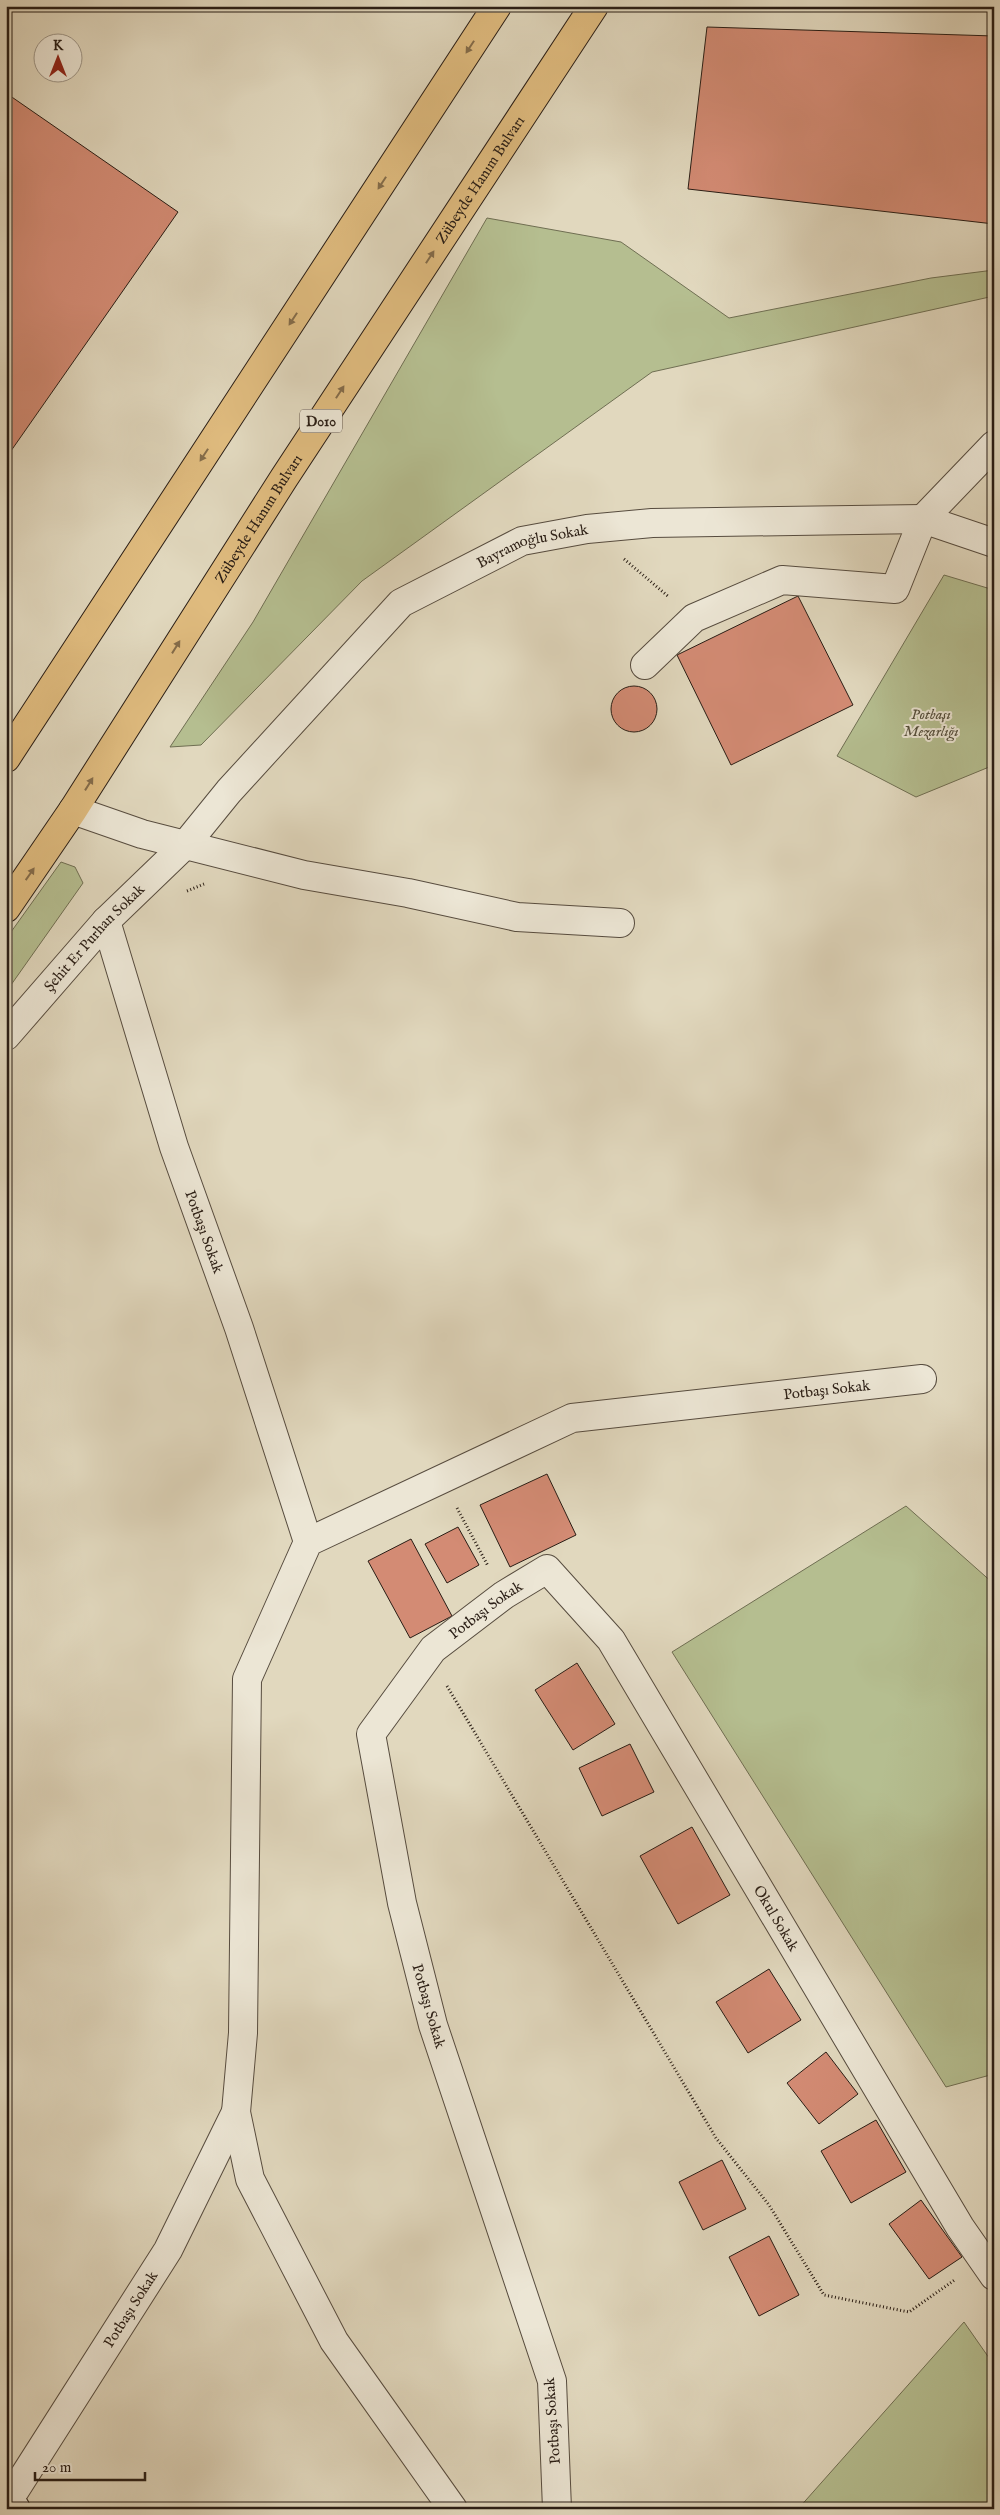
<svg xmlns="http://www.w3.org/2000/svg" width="1000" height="2515" viewBox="0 0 1000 2515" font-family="'IM FELL English',serif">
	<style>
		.green { fill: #b5be90; stroke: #6f6e52 }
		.building { fill: #d38b74; stroke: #291d15 }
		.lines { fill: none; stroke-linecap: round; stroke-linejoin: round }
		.street-casing { stroke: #574c3f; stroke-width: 30 }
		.secondary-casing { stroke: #291d15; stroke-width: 30 }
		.highway-casing { stroke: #291d15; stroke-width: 30 }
		.path { stroke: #291d15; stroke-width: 3; stroke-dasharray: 1 2.5; stroke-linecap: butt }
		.street { stroke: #ece6d5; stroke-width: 28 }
		.secondary { stroke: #ece6d5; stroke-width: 28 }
		.highway { stroke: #e0bc7f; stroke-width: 28 }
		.oneway { fill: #846c4a }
		.labels { text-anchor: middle; stroke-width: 4; stroke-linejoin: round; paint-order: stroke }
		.shield { fill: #ece6d5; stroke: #64594f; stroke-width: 1 }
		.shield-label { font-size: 14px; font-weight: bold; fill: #291d15 }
		.street-label { font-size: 15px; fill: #291d15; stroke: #ece6d5 }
		.park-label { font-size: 15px; font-style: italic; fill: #534d3a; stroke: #ece6d5 }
	</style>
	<rect width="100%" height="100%" fill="#e1d8be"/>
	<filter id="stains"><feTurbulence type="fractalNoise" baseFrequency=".004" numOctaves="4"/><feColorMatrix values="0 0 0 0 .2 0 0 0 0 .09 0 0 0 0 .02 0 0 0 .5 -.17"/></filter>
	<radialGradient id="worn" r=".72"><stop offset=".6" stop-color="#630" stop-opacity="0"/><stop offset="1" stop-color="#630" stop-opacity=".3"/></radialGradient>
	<path class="green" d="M487,218l134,24 108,76 202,-40 63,-8v26l-342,76 -290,209 -161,164 -31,2 83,-125z
		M944,575l50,15v175l-78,32 -79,-41z
		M61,862l14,5 8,16 -77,109v-53z
		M906,1506l88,78v490l-48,13 -274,-435z
		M964,2322l30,43v144h-196z"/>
	<path class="building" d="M707,27l287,9v188l-306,-35z
		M6,93l172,119 -172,246z
		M798,596l55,109 -122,60 -54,-110z
		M611 709a23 23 0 1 1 46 0a23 23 0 1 1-46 0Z
		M547,1474l29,61 -66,32 -30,-62z
		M458,1527l21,38 -32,18 -22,-39z
		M411,1539l41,77 -42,22 -42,-77z
		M577,1663l38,61 -42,26 -38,-60z
		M630,1744l24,48 -52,24 -23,-48z
		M692,1827l38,68 -52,29 -38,-68z
		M769,1969l32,51 -53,33 -32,-51z
		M826,2052l32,42 -39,30 -32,-41z
		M876,2120l30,52 -55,31 -30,-52z
		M722,2160l24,49 -43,21 -24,-48z
		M921,2200l41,57 -33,22 -40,-55z
		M769,2236l30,59 -40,21 -30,-59z"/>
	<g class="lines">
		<g class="street-casing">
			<g id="street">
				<path d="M645,665l49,-47 88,-38 113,9 28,-70 71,-74"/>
				<path d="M73,810l69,24 162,41 104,18 109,24 103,6"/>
				<path id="s1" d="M106,921l68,226 65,181 69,214"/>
				<path id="s2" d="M6,1036l100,-115 80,-77 43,-53 172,-188 121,-62 65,-12 65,-6 271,-4 71,24"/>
				<path id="s3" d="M10,2498l158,-248 68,-138"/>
				<path id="s4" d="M453,2509l-119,-168 -84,-162 -14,-67 7,-79 4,-354 61,-137 264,-124 350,-39"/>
				<path id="s5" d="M557,2509l-5,-128 -119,-356 -31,-122 -31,-169 62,-85 71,-54 43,-26 64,71 349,587 34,49"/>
			</g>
		</g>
		<g class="secondary-casing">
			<path id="secondary" d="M6,2493l10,16"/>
		</g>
		<g class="highway-casing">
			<g id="highway">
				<path d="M6,758l491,-752"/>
				<path id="s6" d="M6,908l67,-98 211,-332 310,-472"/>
			</g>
		</g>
		<path class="path" d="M624,559l45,38
			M187,891l17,-7
			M457,1508l31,58
			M447,1686l269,452 53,67 55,90 85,17 47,-33"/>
		<use href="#street" class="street"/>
		<use href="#secondary" class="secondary"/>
		<use href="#highway" class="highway"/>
	</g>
	<defs><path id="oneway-solid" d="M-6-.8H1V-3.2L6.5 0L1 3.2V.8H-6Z" transform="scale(1.25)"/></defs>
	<g class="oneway">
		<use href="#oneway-solid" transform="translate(470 47) rotate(123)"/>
		<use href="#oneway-solid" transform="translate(382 183) rotate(123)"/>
		<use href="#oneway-solid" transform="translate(430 257) rotate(-57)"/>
		<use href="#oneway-solid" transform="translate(293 319) rotate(123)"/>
		<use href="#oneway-solid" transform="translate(340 392) rotate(-57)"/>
		<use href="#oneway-solid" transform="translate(204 455) rotate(123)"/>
		<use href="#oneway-solid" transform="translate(176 647) rotate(-58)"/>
		<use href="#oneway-solid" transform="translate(89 784) rotate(-58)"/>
		<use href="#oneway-solid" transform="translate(30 874) rotate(-55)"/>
	</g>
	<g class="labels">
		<rect class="shield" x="300" y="409.5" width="42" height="23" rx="4"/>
		<g class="shield-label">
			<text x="321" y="426">D010</text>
		</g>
		<g class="street-label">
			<text dy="5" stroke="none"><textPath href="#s6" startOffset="869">Zübeyde Hanım Bulvarı</textPath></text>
			<text dy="5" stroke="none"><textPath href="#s6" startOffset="464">Zübeyde Hanım Bulvarı</textPath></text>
			<text dy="5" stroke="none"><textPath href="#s2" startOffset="731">Bayramoğlu Sokak</textPath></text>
			<text dy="5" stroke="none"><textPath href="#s2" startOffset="132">Şehit Er Purhan Sokak</textPath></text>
			<text dy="5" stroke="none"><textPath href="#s1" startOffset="326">Potbaşı Sokak</textPath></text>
			<text dy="5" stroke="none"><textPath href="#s4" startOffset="1588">Potbaşı Sokak</textPath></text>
			<text dy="5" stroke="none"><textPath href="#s5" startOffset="972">Potbaşı Sokak</textPath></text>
			<text dy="5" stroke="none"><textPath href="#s5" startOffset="1465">Okul Sokak</textPath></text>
			<text transform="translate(429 2006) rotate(74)" y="5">Potbaşı Sokak</text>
			<text dy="5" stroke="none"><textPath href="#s3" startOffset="224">Potbaşı Sokak</textPath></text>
			<text transform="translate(552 2421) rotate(-94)" y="5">Potbaşı Sokak</text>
		</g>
		<g class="park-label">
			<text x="931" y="719">Potbaşı<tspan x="931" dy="17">Mezarlığı</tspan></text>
		</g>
	</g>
	<rect width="1000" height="2515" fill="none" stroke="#e1d8be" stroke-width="25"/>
	<rect x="8" y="8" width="985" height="2500" fill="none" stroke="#291d15" stroke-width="2.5"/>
	<rect x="12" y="12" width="975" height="2490" fill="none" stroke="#291d15"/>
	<g transform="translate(58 58)"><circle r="24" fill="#ece6d5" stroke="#9e9688"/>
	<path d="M0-4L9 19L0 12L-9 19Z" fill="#8f2418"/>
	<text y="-8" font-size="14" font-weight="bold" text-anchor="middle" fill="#291d15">K</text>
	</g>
	<path d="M35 2472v8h110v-8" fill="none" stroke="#291d15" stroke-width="2.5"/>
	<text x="42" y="2472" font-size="15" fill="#291d15" stroke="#ece6d5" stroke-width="4" paint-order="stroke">20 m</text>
	<rect width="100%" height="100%" filter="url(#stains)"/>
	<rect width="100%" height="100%" fill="url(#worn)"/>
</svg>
